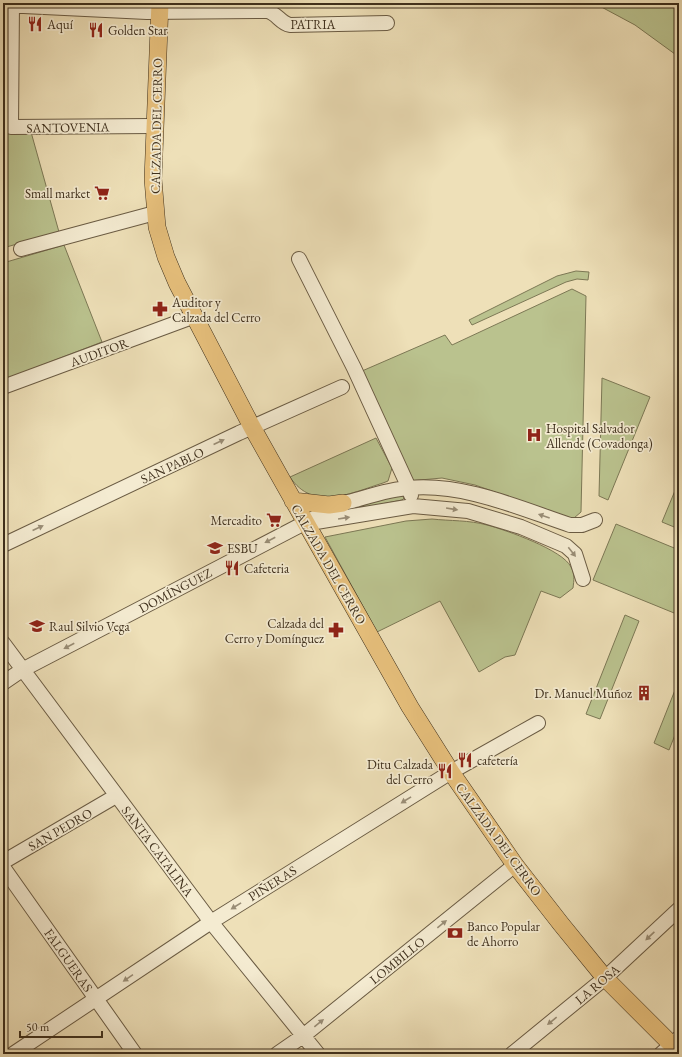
<svg xmlns="http://www.w3.org/2000/svg" width="682" height="1057" viewBox="0 0 682 1057" font-family="'EB Garamond',serif">
	<style>
		.green { fill: #bac28e; stroke: #7c7855 }
		.lines { fill: none; stroke-linecap: round; stroke-linejoin: round }
		.minor-casing { stroke: #6a5b43; stroke-width: 16 }
		.major-casing { stroke: #3e2f1c; stroke-width: 18 }
		.minor { stroke: #f4ebd1; stroke-width: 14 }
		.major { stroke: #e7c07c; stroke-width: 17 }
		.oneway { fill: #998d76 }
		.labels { text-anchor: middle; stroke-width: 3.5; stroke-linejoin: round; paint-order: stroke }
		.poi-label { font-size: 13px; fill: #3e2f1c; stroke: #f4ebd1; text-anchor: start }
		.street-label { font-size: 13px; fill: #3e2f1c; stroke: #f4ebd1 }
	</style>
	<rect width="100%" height="100%" fill="#eee0b8"/>
	<filter id="stains"><feTurbulence type="fractalNoise" baseFrequency=".005" numOctaves="4"/><feColorMatrix values="0 0 0 0 .2 0 0 0 0 .09 0 0 0 0 .02 0 0 0 .5 -.17"/></filter>
	<radialGradient id="worn" r=".72"><stop offset=".6" stop-color="#630" stop-opacity="0"/><stop offset="1" stop-color="#630" stop-opacity=".3"/></radialGradient>
	<path class="green" d="M594,3h85v54l-44,-32z
		M3,131l28,1 28,100 -56,16z
		M64,245l38,97 -99,38v-117z
		M576,271l13,1 -1,8 -11,-1 -11,3 -94,43 -3,-5 88,-44z
		M572,289l14,7 -5,216 -7,6h-5l-94,-33 -33,-7 -33,3 -47,-110 83,-36 7,10z
		M602,378l48,19 -42,103 -9,-4z
		M376,438l16,30 -4,13 -5,2c-32,10 -70,29 -93,-6z
		M679,481v48l-17,-7z
		M401,494l3,4 -2,2 -46,9 -3,-1v-1z
		M432,519c18,2 37,1 55,6 19,5 76,25 84,42 4,7 3,13 2,21l-13,10 -19,-7 -26,64 -10,2 -26,15 -39,-71 -63,31 -52,-95 81,-16z
		M616,524l63,26v65l-86,-35z
		M625,615l14,6 -39,98 -14,-5z
		M679,680v45l-10,25 -15,-7z"/>
	<g class="lines">
		<g class="minor-casing">
			<path id="minor" d="M12,3l-1,124 142,-1
				M3,5l144,7 120,-1c10,2 13,12 23,14l97,-2
				M21,249l134,-36
				M299,259l55,109 55,120 2,7
				M3,387l192,-71
				M316,522l97,-16 55,5 53,16 45,19 9,8 8,25
				M3,545l236,-112 103,-46
				M3,643l208,279 107,132
				M3,683l19,-13 321,-167 9,-2c18,-5 38,-12 57,-13 55,-5 110,20 161,37h12l13,-5
				M3,862l113,-66
				M3,867l132,187
				M13,1054l198,-132 240,-150 87,-49
				M277,1054l26,-18 212,-171
				M512,1054l93,-76 74,-69
				M661,1054l18,-16"/>
		</g>
		<g class="major-casing">
			<path id="major" d="M160,3l-7,176 4,48 9,30 11,26 75,144 54,96 104,184 41,65 64,93 46,59 44,54 74,74
				M293,501l36,4 14,-2"/>
		</g>
		<use href="#minor" class="minor"/>
		<use href="#major" class="major"/>
	</g>
	<defs><path id="oneway-solid" d="M-6-.8H1V-3.2L6.5 0L1 3.2V.8H-6Z"/></defs>
	<g class="oneway">
		<use href="#oneway-solid" transform="translate(219 442) rotate(-25)"/>
		<use href="#oneway-solid" transform="translate(452 509) rotate(9)"/>
		<use href="#oneway-solid" transform="translate(544 516) rotate(-161)"/>
		<use href="#oneway-solid" transform="translate(344 518) rotate(-9)"/>
		<use href="#oneway-solid" transform="translate(38 528) rotate(-25)"/>
		<use href="#oneway-solid" transform="translate(270 540) rotate(152)"/>
		<use href="#oneway-solid" transform="translate(572 552) rotate(52)"/>
		<use href="#oneway-solid" transform="translate(69 646) rotate(152)"/>
		<use href="#oneway-solid" transform="translate(406 800) rotate(148)"/>
		<use href="#oneway-solid" transform="translate(236 906) rotate(148)"/>
		<use href="#oneway-solid" transform="translate(442 924) rotate(-39)"/>
		<use href="#oneway-solid" transform="translate(650 936) rotate(137)"/>
		<use href="#oneway-solid" transform="translate(128 978) rotate(146)"/>
		<use href="#oneway-solid" transform="translate(552 1021) rotate(141)"/>
		<use href="#oneway-solid" transform="translate(319 1023) rotate(-39)"/>
	</g>
	<defs>
		<g id="restaurant-bare" transform="scale(1.2)"><path d="M-5-6h1v4h1v-4h1v4h1v-4h1v5L-1.5 .5V6h-2V.5L-5-1ZM5-6V6H3V1.5H1.5Q1.5-4 5-6Z" fill="#8f2418" stroke="#f4ebd1" stroke-width="2.5" paint-order="stroke"/></g>
		<g id="supermarket-bare" transform="scale(1.2)"><path d="M-6-5.5h2.5l.6 2H6L4.5 2H-2.5L-4.4-4H-6ZM-1.5 3.2a1.3 1.3 0 1 0 .1 0ZM3 3.2a1.3 1.3 0 1 0 .1 0Z" fill="#8f2418" stroke="#f4ebd1" stroke-width="2.5" paint-order="stroke"/></g>
		<g id="pharmacy-bare" transform="scale(1.2)"><path d="M-2-6h4v4h4v4h-4v4h-4v-4h-4v-4h4Z" fill="#8f2418" stroke="#f4ebd1" stroke-width="2.5" paint-order="stroke"/></g>
		<g id="hospital-bare" transform="scale(1.2)"><path d="M-5-5h3v3.5h4V-5h3V5h-3V1.5h-4V5h-3Z" fill="#8f2418" stroke="#f4ebd1" stroke-width="2.5" paint-order="stroke"/></g>
		<g id="school-bare" transform="scale(1.2)"><path d="M0-5L7-2L0 1L-7-2ZM-4 1L0 2.5L4 1V4Q0 6-4 4Z" fill="#8f2418" stroke="#f4ebd1" stroke-width="2.5" paint-order="stroke"/></g>
		<g id="building-bare" transform="scale(1.2)"><path d="M-4-6H4V6H1V3H-1V6H-4ZM-2.5-4.3h1.7v1.8h-1.7ZM.8-4.3h1.7v1.8H.8ZM-2.5-1h1.7V.8h-1.7ZM.8-1h1.7V.8H.8Z" fill="#8f2418" stroke="#f4ebd1" stroke-width="2.5" paint-order="stroke"/></g>
		<g id="bank-bare" transform="scale(1.2)"><path d="M-6-4H6V4H-6ZM0-2.3a2.3 2.3 0 1 0 0 4.6a2.3 2.3 0 1 0 0-4.6Z" fill="#8f2418" stroke="#f4ebd1" stroke-width="2.5" paint-order="stroke"/></g>
	</defs>
	<g fill-rule="evenodd">
		<use href="#restaurant-bare" x="35" y="24"/>
		<use href="#restaurant-bare" x="96" y="30"/>
		<use href="#supermarket-bare" x="102" y="193"/>
		<use href="#pharmacy-bare" x="160" y="309"/>
		<use href="#hospital-bare" x="534" y="435"/>
		<use href="#supermarket-bare" x="274" y="520"/>
		<use href="#school-bare" x="215" y="548"/>
		<use href="#restaurant-bare" x="232" y="568"/>
		<use href="#school-bare" x="37" y="626"/>
		<use href="#pharmacy-bare" x="336" y="630"/>
		<use href="#building-bare" x="644" y="693"/>
		<use href="#restaurant-bare" x="465" y="760"/>
		<use href="#restaurant-bare" x="445" y="771"/>
		<use href="#bank-bare" x="455" y="933"/>
	</g>
	<g class="labels">
		<g class="poi-label">
			<text x="47" y="29">Aquí</text>
			<text x="108" y="35">Golden Star</text>
			<text x="90" y="198" text-anchor="end">Small market</text>
			<text x="172" y="307">Auditor y<tspan x="172" dy="15">Calzada del Cerro</tspan></text>
			<text x="546" y="433">Hospital Salvador<tspan x="546" dy="15">Allende (Covadonga)</tspan></text>
			<text x="262" y="525" text-anchor="end">Mercadito</text>
			<text x="227" y="553">ESBU</text>
			<text x="244" y="573">Cafeteria</text>
			<text x="324" y="628" text-anchor="end">Calzada del<tspan x="324" dy="15">Cerro y Domínguez</tspan></text>
			<text x="49" y="631">Raul Silvio Vega</text>
			<text x="632" y="698" text-anchor="end">Dr. Manuel Muñoz</text>
			<text x="477" y="765">cafetería</text>
			<text x="433" y="769" text-anchor="end">Ditu Calzada<tspan x="433" dy="15">del Cerro</tspan></text>
			<text x="467" y="931">Banco Popular<tspan x="467" dy="15">de Ahorro</tspan></text>
		</g>
		<g class="street-label">
			<text x="313" y="29">PATRIA</text>
			<text transform="translate(156 126) rotate(-89)" y="5">CALZADA DEL CERRO</text>
			<text transform="translate(68 127) rotate(-1)" y="5">SANTOVENIA</text>
			<text transform="translate(99 352) rotate(-20)" y="5">AUDITOR</text>
			<text transform="translate(172 465) rotate(-25)" y="5">SAN PABLO</text>
			<text transform="translate(329 564) rotate(60)" y="5">CALZADA DEL CERRO</text>
			<text transform="translate(175 590) rotate(-28)" y="5">DOMÍNGUEZ</text>
			<text transform="translate(60 829) rotate(-30)" y="5">SAN PEDRO</text>
			<text transform="translate(499 839) rotate(54)" y="5">CALZADA DEL CERRO</text>
			<text transform="translate(158 851) rotate(53)" y="5">SANTA CATALINA</text>
			<text transform="translate(272 883) rotate(-32)" y="5">PIÑERAS</text>
			<text transform="translate(69 960) rotate(55)" y="5">FALGUERAS</text>
			<text transform="translate(397 960) rotate(-39)" y="5">LOMBILLO</text>
			<text transform="translate(597 984) rotate(-40)" y="5">LA ROSA</text>
		</g>
	</g>
	<rect width="682" height="1057" fill="none" stroke="#eee0b8" stroke-width="16"/>
	<rect x="4" y="4" width="674" height="1049" fill="none" stroke="#3e2f1c" stroke-width="2"/>
	<rect x="8" y="8" width="666" height="1041" fill="none" stroke="#3e2f1c"/>
	<path d="M20 1031v6h82v-6" fill="none" stroke="#3e2f1c" stroke-width="2"/>
	<text x="26" y="1031" font-size="12" fill="#3e2f1c" stroke="#f4ebd1" stroke-width="3" paint-order="stroke">50 m</text>
	<rect width="100%" height="100%" filter="url(#stains)"/>
	<rect width="100%" height="100%" fill="url(#worn)"/>
</svg>
